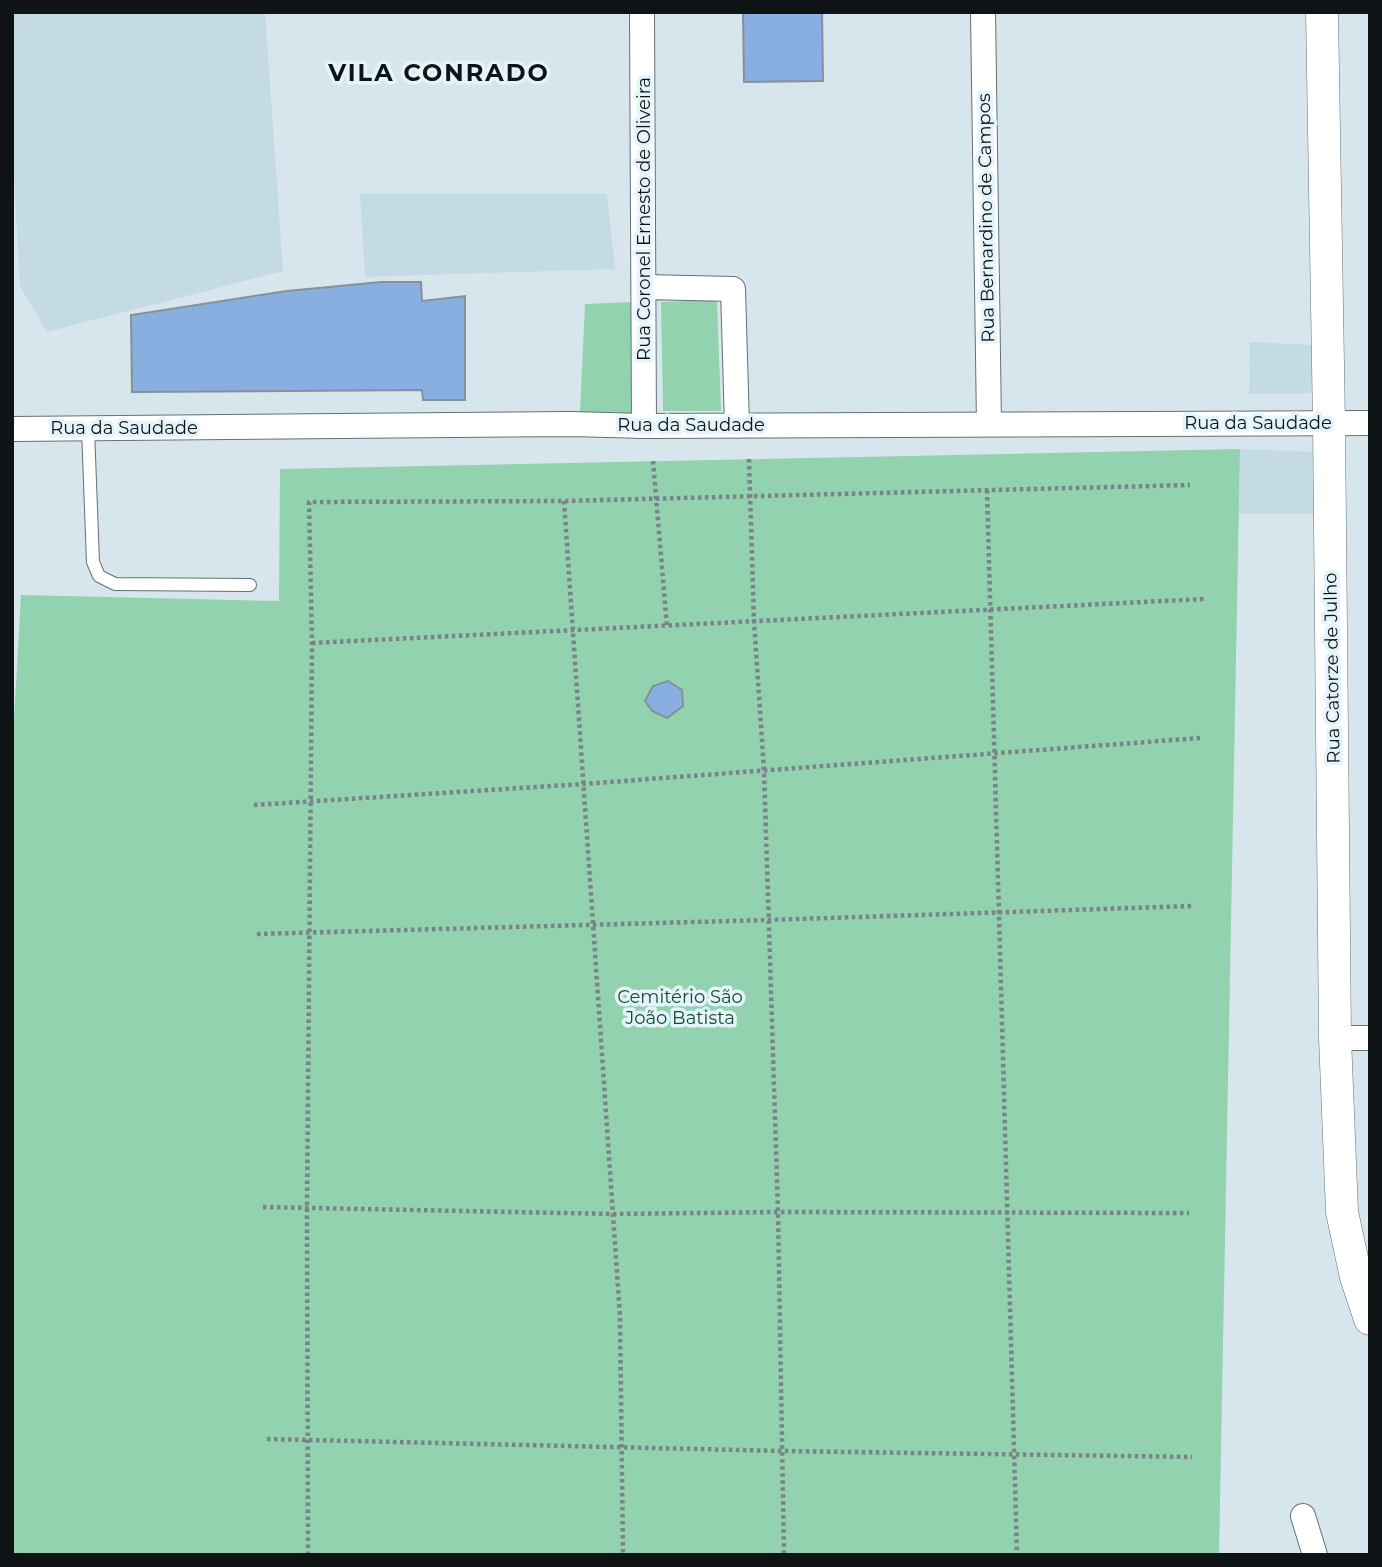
<svg xmlns="http://www.w3.org/2000/svg" width="1382" height="1567" viewBox="0 0 1382 1567" font-family="Montserrat,sans-serif">
	<style>
		.built { fill: #c4dbe5 }
		.green { fill: #92d2af }
		.building { fill: #89afe0; stroke: #87909a; stroke-width: 2 }
		.lines { fill: none; stroke-linecap: round; stroke-linejoin: round }
		.service-casing { stroke: #637176; stroke-width: 14 }
		.minor-casing { stroke: #637176; stroke-width: 26 }
		.tertiary-casing { stroke: #637176; stroke-width: 33 }
		.path { stroke: #798488; stroke-width: 4.5; stroke-dasharray: 3.5 3.5; stroke-linecap: butt }
		.service { stroke: #fff; stroke-width: 12 }
		.minor { stroke: #fff; stroke-width: 24 }
		.tertiary { stroke: #fff; stroke-width: 32 }
		.labels { text-anchor: middle; stroke-width: 7; stroke-linejoin: round; paint-order: stroke }
		.street-label { font-size: 18px; fill: #0e1416; stroke: #e4f4fa }
		.park-label { font-size: 18px; fill: #194b34; stroke: #e4f4fa }
		.district-label { font-size: 24px; font-weight: bold; letter-spacing: 2px; fill: #0e1416; stroke: #e4f4fa }
	</style>
	<rect width="100%" height="100%" fill="#d7e6ed"/>
	<path class="built" d="M12,12h253l18,259 -236,61 -27,-46 -8,-146z
		M360,194h247l8,75 -250,8z
		M1250,342l65,3 -1,48 -65,1z
		M1240,449l74,3 -1,62h-74z"/>
	<path class="green" d="M717,300l4,111h-58l-2,-109z
		M632,302l-1,111 -51,-1 5,-108z
		M1240,449l-21,1106h-1207v-798l9,-162 258,6 1,-132z"/>
	<path class="building" d="M822,12l1,69 -79,1 -1,-69z
		M381,282h40l1,19 43,-5v104h-42l-1,-10 -290,2 -1,-77 156,-24z
		M668,681l14,9 1,16 -16,12 -15,-7 -7,-10 8,-15z"/>
	<g class="lines">
		<g class="service-casing">
			<path id="service" d="M88,429l5,133 6,14 16,8 135,1"/>
		</g>
		<g class="minor-casing">
			<path id="minor" d="M642,12l2,414
				M983,12l6,412
				M645,287l88,2 4,137
				M12,429l559,-5 73,2 726,-3
				M1335,1038h35
				M1303,1516l12,39"/>
		</g>
		<g class="tertiary-casing">
			<path id="tertiary" d="M1322,12l7,411 6,615 7,174 14,65 14,42"/>
		</g>
		<path class="path" d="M749,459l5,162 10,149 14,442 6,343
			M653,461l14,166
			M987,490l30,1065
			M564,501l56,816 3,238
			M312,643l892,-44
			M254,805l329,-21 617,-46
			M257,934l511,-14 424,-14
			M263,1207l350,7 165,-2 411,1
			M267,1439l515,12 410,6
			M308,1555l-1,-347 5,-565 -3,-141 255,-1 626,-16"/>
		<use href="#service" class="service"/>
		<use href="#minor" class="minor"/>
		<use href="#tertiary" class="tertiary"/>
	</g>
	<g class="labels">
		<g class="street-label">
			<text transform="translate(986 218) rotate(-91)" y="6">Rua Bernardino de Campos</text>
			<text transform="translate(644 219) rotate(-90)" y="6">Rua Coronel Ernesto de Oliveira</text>
			<text x="1258" y="429">Rua da Saudade</text>
			<text x="691" y="431">Rua da Saudade</text>
			<text x="124" y="434">Rua da Saudade</text>
			<text transform="translate(1332 668) rotate(-91)" y="6">Rua Catorze de Julho</text>
		</g>
		<g class="park-label">
			<text x="680" y="1003">Cemitério São<tspan x="680" dy="21">João Batista</tspan></text>
		</g>
		<g class="district-label">
			<text x="439" y="81">VILA CONRADO</text>
		</g>
	</g>
	<rect width="1382" height="1567" fill="none" stroke="#0e1416" stroke-width="28"/>
</svg>
